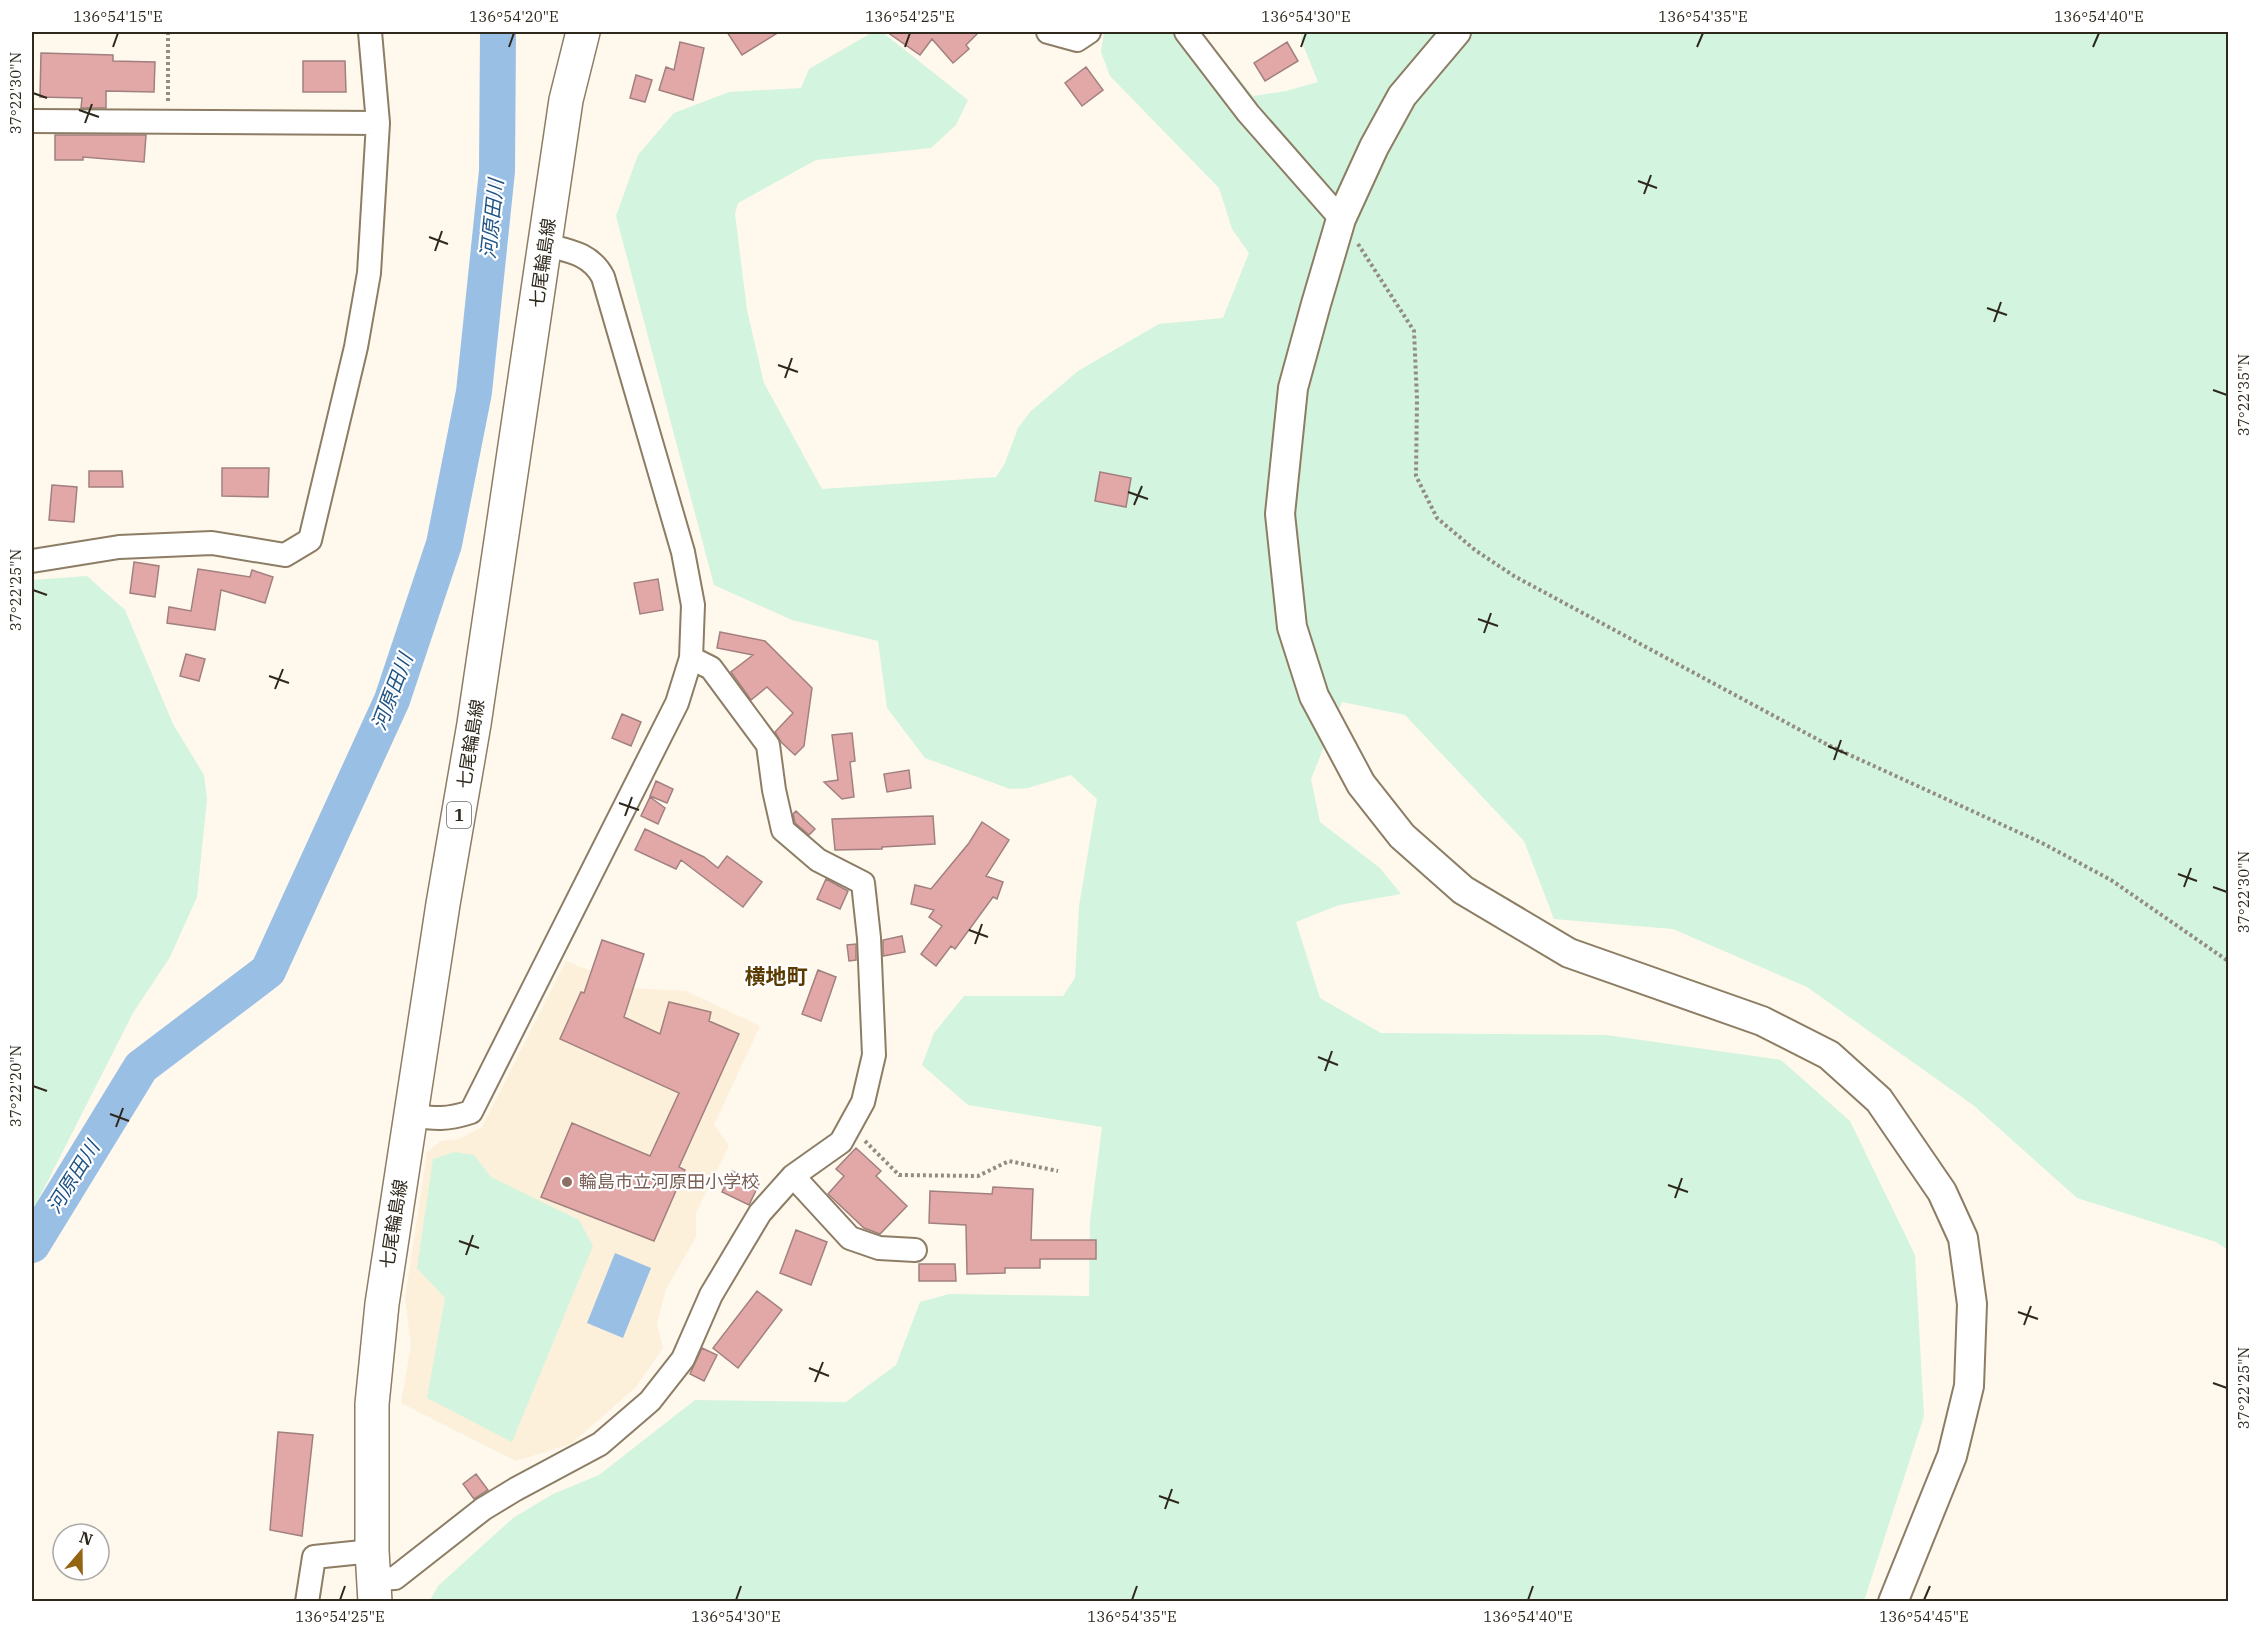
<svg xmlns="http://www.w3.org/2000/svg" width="2260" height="1633" viewBox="0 0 2260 1633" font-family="'IBM Plex Serif','Noto Sans JP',serif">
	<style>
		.built { fill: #fdf0db }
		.green { fill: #d3f4de }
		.water { fill: #9abfe5 }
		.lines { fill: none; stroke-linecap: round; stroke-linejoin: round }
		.river { stroke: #9abfe5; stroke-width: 36 }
		.building { fill: #e2a8a7; stroke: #a1807f; stroke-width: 1.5 }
		.minor-casing { stroke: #8c7d64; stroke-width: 26 }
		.tertiary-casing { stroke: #8c7d64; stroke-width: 32 }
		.primary-casing { stroke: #8c7d64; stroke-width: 36 }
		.path { stroke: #928c81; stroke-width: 4; stroke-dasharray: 3 3; stroke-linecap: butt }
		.minor { stroke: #fff; stroke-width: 22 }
		.tertiary { stroke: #fff; stroke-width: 28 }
		.primary { stroke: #fff; stroke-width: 33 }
		.ticks { fill: none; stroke: #2e281d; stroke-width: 2 }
		.education-dot { fill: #8d6e63; stroke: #fff; stroke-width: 2 }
		.labels { text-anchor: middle; stroke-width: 4.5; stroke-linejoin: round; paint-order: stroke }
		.shield { fill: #fff; stroke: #6d6861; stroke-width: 1.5 }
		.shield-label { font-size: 16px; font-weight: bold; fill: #2e281d }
		.street-label { font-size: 18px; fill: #2e281d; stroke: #fff }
		.education-label { font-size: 18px; fill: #785e54; stroke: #fff; text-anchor: start }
		.water-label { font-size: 20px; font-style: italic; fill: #1f5485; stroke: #fff }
		.quarter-label { font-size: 21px; font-weight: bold; fill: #593a00; stroke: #fff }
		.neatline { fill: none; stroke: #2e281d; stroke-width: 2 }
		.ticks-label { font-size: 15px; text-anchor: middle; fill: #2e281d }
	</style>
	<rect width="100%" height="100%" fill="#fff8ed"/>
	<path class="built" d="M566,961l68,27 52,3 74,35 -46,99 15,21 -33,67v24l-30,52 -9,35 6,24 -28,40 -64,56 -55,17 -115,-58 10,-58 -6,-47 22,-146 14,-11 18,-2 23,-12z"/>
	<path class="green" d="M873,32h9l86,68 -12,25 -25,23 -115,12 -78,43 -3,11 12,96 17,73 58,106 174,-12 9,-14 13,-35 12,-16 48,-41 81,-47 64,-6 26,-65 -17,-24 -13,-41 -109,-112 -9,-24 3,-20h97l52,64 33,-5 32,-9 -17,-42 1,-8h926v1218l-12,-8 -139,-44 -104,-93 -166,-118 -134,-58 -119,-10 -30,-78 -119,-126 -63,-13 -31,77 9,43 60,46 21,26 -62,11 -43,17 24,76 61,35 225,2 175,25 69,61 65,134 9,161 -60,185 -1435,1 9,-16 75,-68 40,-24 46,-19 96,-75 151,2 50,-37 24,-63 29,-8 140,2 1,-75 12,-94 -134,-22 -46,-40 12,-32 30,-37h99l12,-18 4,-72 18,-107 -26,-24 -43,13 -18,1 -85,-31 -38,-50 -9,-67 -86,-21 -78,-35 -98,-369 22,-61 36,-42 55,-21 72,-4 8,-19z
		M87,576l38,34 48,114 31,51 3,24 -10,98 -27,60 -37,56 -101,199v-632z
		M454,1152l20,3 17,22 88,43 14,26 -81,196 -85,-44 18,-100 -28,-30 16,-109z"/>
	<path class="water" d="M615,1253l36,15 -28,70 -36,-15z"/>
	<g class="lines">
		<path class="river" d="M32,1245l109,-178 127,-96 124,-271 52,-156 30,-152 23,-221 1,-139"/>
	</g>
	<path class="building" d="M727,32h52l-37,23z
		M887,32h92l-13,13 3,4 -16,14 -21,-24 -12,16z
		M680,42l24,6 -11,52 -34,-10 7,-23 8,3z
		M1287,42l11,19 -33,20 -11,-18z
		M41,53l72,2v6l42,1 -1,30 -48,-1v17h-25l1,-10 -42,-1z
		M303,61h42l1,31h-43z
		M1086,67l17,23 -21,16 -17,-23z
		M636,75l16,5 -7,22 -15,-4z
		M55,135h91l-2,27 -61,-5v3h-28z
		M222,468h47l-1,29 -46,-1z
		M89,471h33l1,16h-34z
		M1100,472l31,6 -5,29 -31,-6z
		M52,485l25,2 -3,35 -25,-2z
		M134,562l25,4 -4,31 -25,-4z
		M198,569l52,8 2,-7 21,7 -8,26 -44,-13 -6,40 -48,-7 2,-16 22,4z
		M658,579l5,31 -23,4 -6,-31z
		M720,632l45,9 47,47 -8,58 -9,9 -14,-13 -6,-10 18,-19 -26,-26 -16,13 -20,-28 22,-17 -36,-7z
		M186,654l19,5 -6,22 -19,-5z
		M622,714l19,8 -10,24 -19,-8z
		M852,733l3,28 -5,1 4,35 -12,2 -18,-17 14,-2 -6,-45z
		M909,770l2,18 -24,4 -3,-18z
		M656,781l17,8 -6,14 -17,-7z
		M650,797l15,11 -7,16 -17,-8z
		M796,811l19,18 -6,6 -14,-12 -2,-9z
		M933,816l2,28 -53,3v2l-47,1 -3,-31z
		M982,822l27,18 -23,36 17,6 -6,17 -4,-2 -38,52 -4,-3 -15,20 -15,-12 21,-28 -13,-9 5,-7 -23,-6 4,-19 16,4 38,-46z
		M645,829l59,28 14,11 9,-12 35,26 -19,25 -62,-47 -5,9 -41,-19z
		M826,879l22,12 -8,18 -23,-10z
		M902,936l3,16 -22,4v-16z
		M602,940l42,14 -20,63 36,17 9,-32 42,10 -2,9 30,13 -60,133 6,3 -31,71 -113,-44 31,-74 78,33 29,-63 -119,-54 21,-47 3,1z
		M856,944v16l-7,1 -2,-16z
		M818,970l18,7 -15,44 -19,-7z
		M856,1148l25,23 -5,5 31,30 -27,28 -16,-6 -36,-34 16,-18 -8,-7z
		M732,1171l27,13 -10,21 -27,-13z
		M993,1187l40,2 -2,51h65v19h-56v9h-35v5l-38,1 -1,-49 -37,-2 1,-32 62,3z
		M796,1230l31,12 -16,43 -31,-12z
		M919,1264h36l1,17h-37z
		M757,1291l25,19 -44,58 -25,-20z
		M702,1348l15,7 -13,26 -14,-7z
		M278,1432l35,3 -11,101 -32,-6z
		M476,1474l12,16 -14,9 -11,-15z"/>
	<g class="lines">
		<g class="minor-casing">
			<path id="minor" d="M1048,32l29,8 12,-8
				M1186,32l62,81 93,106
				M32,121l346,2
				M32,561l87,-14 93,-4 73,12 25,-15 46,-193 13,-74 9,-150 -8,-91
				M411,1115c24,4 36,5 60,-3l206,-409 14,-45 2,-53 -10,-53 -80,-275c-12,-23 -33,-26 -57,-32
				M793,1176l57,62 29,10 36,2
				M374,1579l21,-1 88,-69 33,-20 84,-45 50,-43 33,-42 28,-64 49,-82 33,-37 48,-34 22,-40 11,-47 -5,-117 -6,-55 -45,-23 -35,-30 -9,-40 -6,-45 -57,-77 -20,-10
				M307,1602l7,-45 58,-6"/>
		</g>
		<g class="tertiary-casing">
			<path id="tertiary" d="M1456,32l-54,64 -28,51 -33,72 -25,85 -23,84 -13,126 12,113 22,69 47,88 41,52 61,54 106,63 193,68 67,34 50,45 63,92 21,46 9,66 -3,82 -17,70 -59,146"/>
		</g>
		<g class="primary-casing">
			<path id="primary" d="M375,1602l-3,-51v-147l10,-100 61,-400 31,-180 92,-624 17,-68"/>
		</g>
		<path class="path" d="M168,101v-69
			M1358,244l56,87 3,68 -1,77 21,42 38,32 39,26 314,169 214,98 69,37 117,81
			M865,1141l34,34 79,1 31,-15 49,10"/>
		<use href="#minor" class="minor"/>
		<use href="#tertiary" class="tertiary"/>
		<use href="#primary" class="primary"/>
	</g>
	<path class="ticks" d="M113,47l5,-14M509,47l5,-14M905,47l5,-14M1301,47l5,-14M1697,47l6,-14M2093,47l6,-14M33,93l14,5M79,110l20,7M85,123l7,-19M1638,181l19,7M1644,194l7,-19M429,237l19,7M435,251l7,-20M1987,308l20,7M1994,322l7,-20M778,365l20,7M785,378l7,-20M2213,390l14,5M1128,492l20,7M1134,505l8,-19M33,590l14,5M1478,619l20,7M1484,633l7,-20M269,676l20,7M275,689l8,-20M1828,746l19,8M1834,760l7,-20M619,803l20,7M625,816l7,-19M2178,874l19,7M2184,887l7,-19M2213,887l14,5M969,930l19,7M975,944l7,-20M1318,1057l20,8M1325,1071l7,-20M33,1086l14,5M110,1114l19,7M116,1127l7,-19M1668,1185l20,7M1675,1198l7,-20M459,1241l20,7M466,1255l7,-20M2018,1312l20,7M2024,1325l7,-19M809,1368l20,8M815,1382l8,-20M2213,1383l14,5M1159,1496l20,7M1165,1509l7,-20M340,1600l5,-14M736,1600l5,-14M1132,1600l5,-14M1528,1600l5,-14M1924,1600l6,-14"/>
	<circle class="education-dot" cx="567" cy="1182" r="6"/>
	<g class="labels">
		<rect class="shield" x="447" y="802" width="24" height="26" rx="4.5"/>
		<g class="shield-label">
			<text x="459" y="821">1</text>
		</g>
		<g class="street-label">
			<text transform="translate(543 263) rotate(-82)" y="6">七尾輪島線</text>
			<text transform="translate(471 744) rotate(-81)" y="6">七尾輪島線</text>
			<text transform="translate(394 1224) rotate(-81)" y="6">七尾輪島線</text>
		</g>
		<g class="education-label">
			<text x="579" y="1188">輪島市立河原田小学校</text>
		</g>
		<g class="water-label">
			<text transform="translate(492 219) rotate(-84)" y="7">河原田川</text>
			<text transform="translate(392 692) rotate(-69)" y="7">河原田川</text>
			<text transform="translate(73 1177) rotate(-58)" y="7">河原田川</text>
		</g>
		<g class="quarter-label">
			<text x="776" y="984">横地町</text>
		</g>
	</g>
	<rect width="2260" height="1633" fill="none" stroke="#ffffff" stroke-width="66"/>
	<g transform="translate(81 1552) rotate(20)"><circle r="28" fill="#ffffff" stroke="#aba9a5" stroke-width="1.5"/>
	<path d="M0-4.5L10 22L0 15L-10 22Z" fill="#936512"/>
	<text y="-9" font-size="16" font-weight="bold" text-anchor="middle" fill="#2e281d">N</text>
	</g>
	<rect x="33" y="33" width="2194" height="1567" class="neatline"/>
	<g class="ticks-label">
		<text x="118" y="22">136°54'15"E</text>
		<text x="514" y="22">136°54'20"E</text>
		<text x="910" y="22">136°54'25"E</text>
		<text x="1306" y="22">136°54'30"E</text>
		<text x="1703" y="22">136°54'35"E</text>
		<text x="2099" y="22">136°54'40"E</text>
		<text transform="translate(16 93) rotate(-90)" y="5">37°22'30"N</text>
		<text transform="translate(2244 395) rotate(-90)" y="5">37°22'35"N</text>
		<text transform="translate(16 590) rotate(-90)" y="5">37°22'25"N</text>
		<text transform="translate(2244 892) rotate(-90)" y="5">37°22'30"N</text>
		<text transform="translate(16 1086) rotate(-90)" y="5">37°22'20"N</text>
		<text transform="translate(2244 1388) rotate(-90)" y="5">37°22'25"N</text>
		<text x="340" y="1622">136°54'25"E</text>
		<text x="736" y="1622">136°54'30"E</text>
		<text x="1132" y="1622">136°54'35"E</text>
		<text x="1528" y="1622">136°54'40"E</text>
		<text x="1924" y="1622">136°54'45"E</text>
	</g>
</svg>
